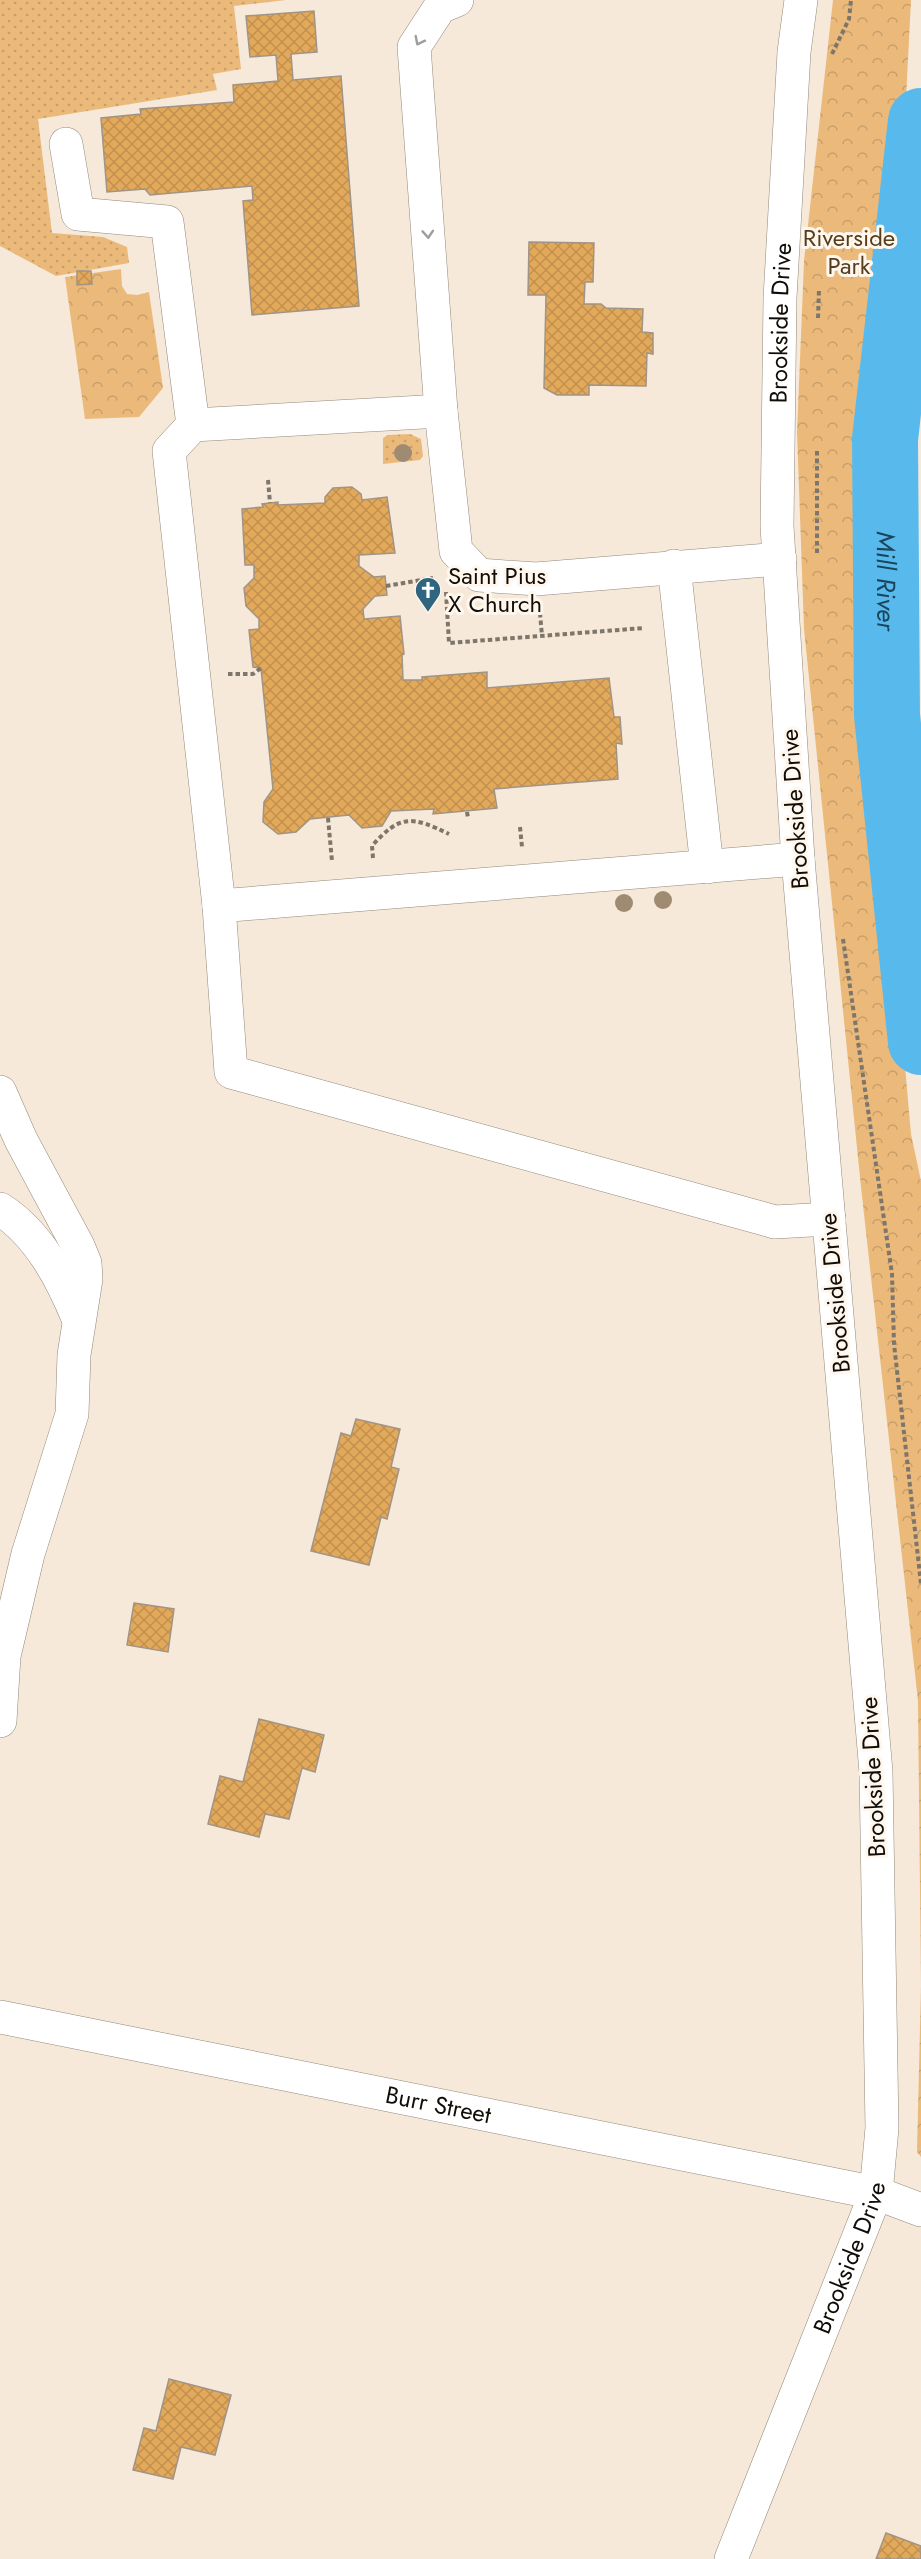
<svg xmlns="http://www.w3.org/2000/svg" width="921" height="2559" viewBox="0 0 921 2559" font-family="Jost,sans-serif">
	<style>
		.grass { fill: url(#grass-dots) }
		.park { fill: url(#park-crowns) }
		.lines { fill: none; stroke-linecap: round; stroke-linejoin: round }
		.river { stroke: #58baec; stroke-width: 66 }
		.building { fill: url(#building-cross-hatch); stroke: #a09486; stroke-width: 1.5 }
		.minor-casing { stroke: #938879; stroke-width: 34 }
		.major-casing { stroke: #938879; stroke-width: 34 }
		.path { stroke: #7e766b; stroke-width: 4; stroke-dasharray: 4.5 3; stroke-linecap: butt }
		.minor { stroke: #fff; stroke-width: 33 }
		.major { stroke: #fff; stroke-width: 33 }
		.tree { fill: #9e8b72 }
		.oneway { stroke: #9f9e9c }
		.labels { text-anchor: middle; stroke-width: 6; stroke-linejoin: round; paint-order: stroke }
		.park-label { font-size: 24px; fill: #563e1d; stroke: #fff7ed }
		.street-label { font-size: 24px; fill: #100c07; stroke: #fff7ed }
		.poi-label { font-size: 24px; fill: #100c07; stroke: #fff7ed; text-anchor: start }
		.water-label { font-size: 26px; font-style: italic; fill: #1b455a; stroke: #fff7ed }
	</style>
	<defs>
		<pattern id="grass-dots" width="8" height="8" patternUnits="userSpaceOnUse" patternTransform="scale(1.5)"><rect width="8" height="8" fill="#ebba7b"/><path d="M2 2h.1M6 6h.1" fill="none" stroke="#c89f69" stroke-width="1.8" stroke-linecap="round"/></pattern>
		<pattern id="park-crowns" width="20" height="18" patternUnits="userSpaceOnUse" patternTransform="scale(1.5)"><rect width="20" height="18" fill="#ebba7b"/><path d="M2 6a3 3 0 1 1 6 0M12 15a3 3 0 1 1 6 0" fill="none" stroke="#c89f69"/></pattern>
		<pattern id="building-cross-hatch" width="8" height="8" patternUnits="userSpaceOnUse" patternTransform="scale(1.5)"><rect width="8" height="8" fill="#e3a95b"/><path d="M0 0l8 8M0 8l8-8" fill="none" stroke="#c2904e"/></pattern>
	</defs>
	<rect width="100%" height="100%" fill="#f6e9d9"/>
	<path class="grass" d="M0,0h286l-52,6 7,63 -28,5 4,16 -179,29 14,114 51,4 24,10 2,16 -73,13 -56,-30z
		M410,434l11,5 2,17 -3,4 -37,4v-26l5,-3z"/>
	<path class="park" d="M833,0h78l-8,158 -31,325v130l-5,132 34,276 10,113 10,47v976l-4,-5 4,-166 -3,-285 -57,-514 -57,-558 -7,-197 7,-171z
		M121,269l1,17 5,8 10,1 12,-3 14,96 -24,29 -54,2 -20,-142z"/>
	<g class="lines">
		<path class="river" id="s1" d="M921,121l-36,318 2,276 34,327"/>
	</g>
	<path class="building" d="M314,11l3,41 -26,2 2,26 48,-4 18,230 -107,9 -9,-114 10,-1 -1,-14 -102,9 -5,-6 -38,3 -6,-74 40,-4 -1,-5 94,-7 -1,-17 45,-4 -2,-26 -26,2 -4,-41z
		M529,242l65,1 -1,39h-8l-1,22h17l5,4 37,1 -1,23 11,1v21l-6,-1 -1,33 -57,-1v10h-32l-13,-7 2,-93h-18z
		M77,271h14l1,13 -15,1z
		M352,487l9,7 1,6 25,-3 8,56 -36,2v11l15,11 11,-1 2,19 -12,1 -12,13 1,10 36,-3 4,38 -2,1 1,25h19v-3l65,-5v16l122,-10 5,39h6l2,27 -6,-1 2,36 -124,10 3,19 -64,6 1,-5 -43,2 -9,15 -20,2 -13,-13 -39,4 -14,13 -18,2 -15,-12 1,-20 9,-13 -12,-121 -8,-1 -4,-37 10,-1v-10l-13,-13 -2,-18 10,-10v-13h-9l-3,-56 21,-2 -1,-3 16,-2v3l47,-2v-6l8,-9z
		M356,1419l44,10 -9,38 8,2 -12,50 -6,-2 -12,48 -58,-14 30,-118 10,3z
		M134,1603l40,6 -6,43 -41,-7z
		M259,1719l65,16 -9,37 -13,-4 -13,51 -24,-5 -6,23 -51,-13 12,-48 23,6z
		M169,2379l62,16 -16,60 -34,-8 -8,32 -40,-9 11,-42 12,3z
		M886,2533l35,13v13h-45z"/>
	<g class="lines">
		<g class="minor-casing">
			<g id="minor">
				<path d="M457,0l-17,7 -26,40 27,364 15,140 23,24 57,4 244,-20"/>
				<path d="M66,144l12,70 89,8 26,203"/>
				<path d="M441,411l-248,14 -24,26 50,455 579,-47"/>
				<path d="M674,566l33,301"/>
				<path d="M219,906l12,166 544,150 54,-3"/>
				<path d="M0,1092l21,48 57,106 7,17 1,16 -12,76 -2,59 -44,140 -24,102 -4,65"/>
				<path d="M0,1209c38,24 61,68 78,109"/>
				<path id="s2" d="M0,2017l876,176"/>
			</g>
		</g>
		<g class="major-casing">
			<g id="major">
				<path d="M876,2193l45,17"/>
				<path id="s3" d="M731,2559l145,-366 6,-65 -6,-356 -78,-913 -21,-333 3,-228 14,-246 7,-52"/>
			</g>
		</g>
		<path class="path" d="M832,54l17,-35 2,-19
			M818,318l1,-29
			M817,451v104
			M268,480l2,23
			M386,586l47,-8
			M446,592l3,51 195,-15
			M540,613l2,23
			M228,674h25l8,-6
			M467,812l1,6
			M328,818l4,43
			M520,827l2,20
			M373,858l-1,-12c28,-32 40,-30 77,-12
			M843,939l49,335 2,70 27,240"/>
		<use href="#minor" class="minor"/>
		<use href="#major" class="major"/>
	</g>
	<g class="tree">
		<circle cx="403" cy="453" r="9"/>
		<circle cx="663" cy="900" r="9"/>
		<circle cx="624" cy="903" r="9"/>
	</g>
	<defs><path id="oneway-chevron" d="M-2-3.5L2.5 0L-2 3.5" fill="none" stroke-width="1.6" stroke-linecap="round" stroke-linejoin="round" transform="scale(1.5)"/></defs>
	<g class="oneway">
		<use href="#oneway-chevron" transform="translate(419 41) rotate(117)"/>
		<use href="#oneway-chevron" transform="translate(428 234) rotate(86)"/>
	</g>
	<defs>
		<g id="church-pin" transform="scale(1.35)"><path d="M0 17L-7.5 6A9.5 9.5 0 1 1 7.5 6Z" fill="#306581" stroke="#fff7ed"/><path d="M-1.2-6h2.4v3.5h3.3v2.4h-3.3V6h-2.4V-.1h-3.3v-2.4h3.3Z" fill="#fff"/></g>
	</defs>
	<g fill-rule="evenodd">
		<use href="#church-pin" x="428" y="590"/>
	</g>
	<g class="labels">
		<g class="park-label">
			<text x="849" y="246">Riverside<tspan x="849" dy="28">Park</tspan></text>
		</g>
		<g class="street-label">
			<text dy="8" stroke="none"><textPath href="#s3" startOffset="2268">Brookside Drive</textPath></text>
			<text transform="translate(795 809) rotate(-94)" y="8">Brookside Drive</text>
			<text transform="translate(835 1293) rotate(-95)" y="8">Brookside Drive</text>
			<text transform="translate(873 1777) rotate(-93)" y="8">Brookside Drive</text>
			<text dy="8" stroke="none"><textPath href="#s2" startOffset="447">Burr Street</textPath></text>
			<text dy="8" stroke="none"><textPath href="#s3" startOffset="324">Brookside Drive</textPath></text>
		</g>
		<g class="poi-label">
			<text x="448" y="584">Saint Pius<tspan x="448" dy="28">X Church</tspan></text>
		</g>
		<g class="water-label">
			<text dy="9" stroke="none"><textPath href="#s1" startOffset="462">Mill River</textPath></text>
		</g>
	</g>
</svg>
